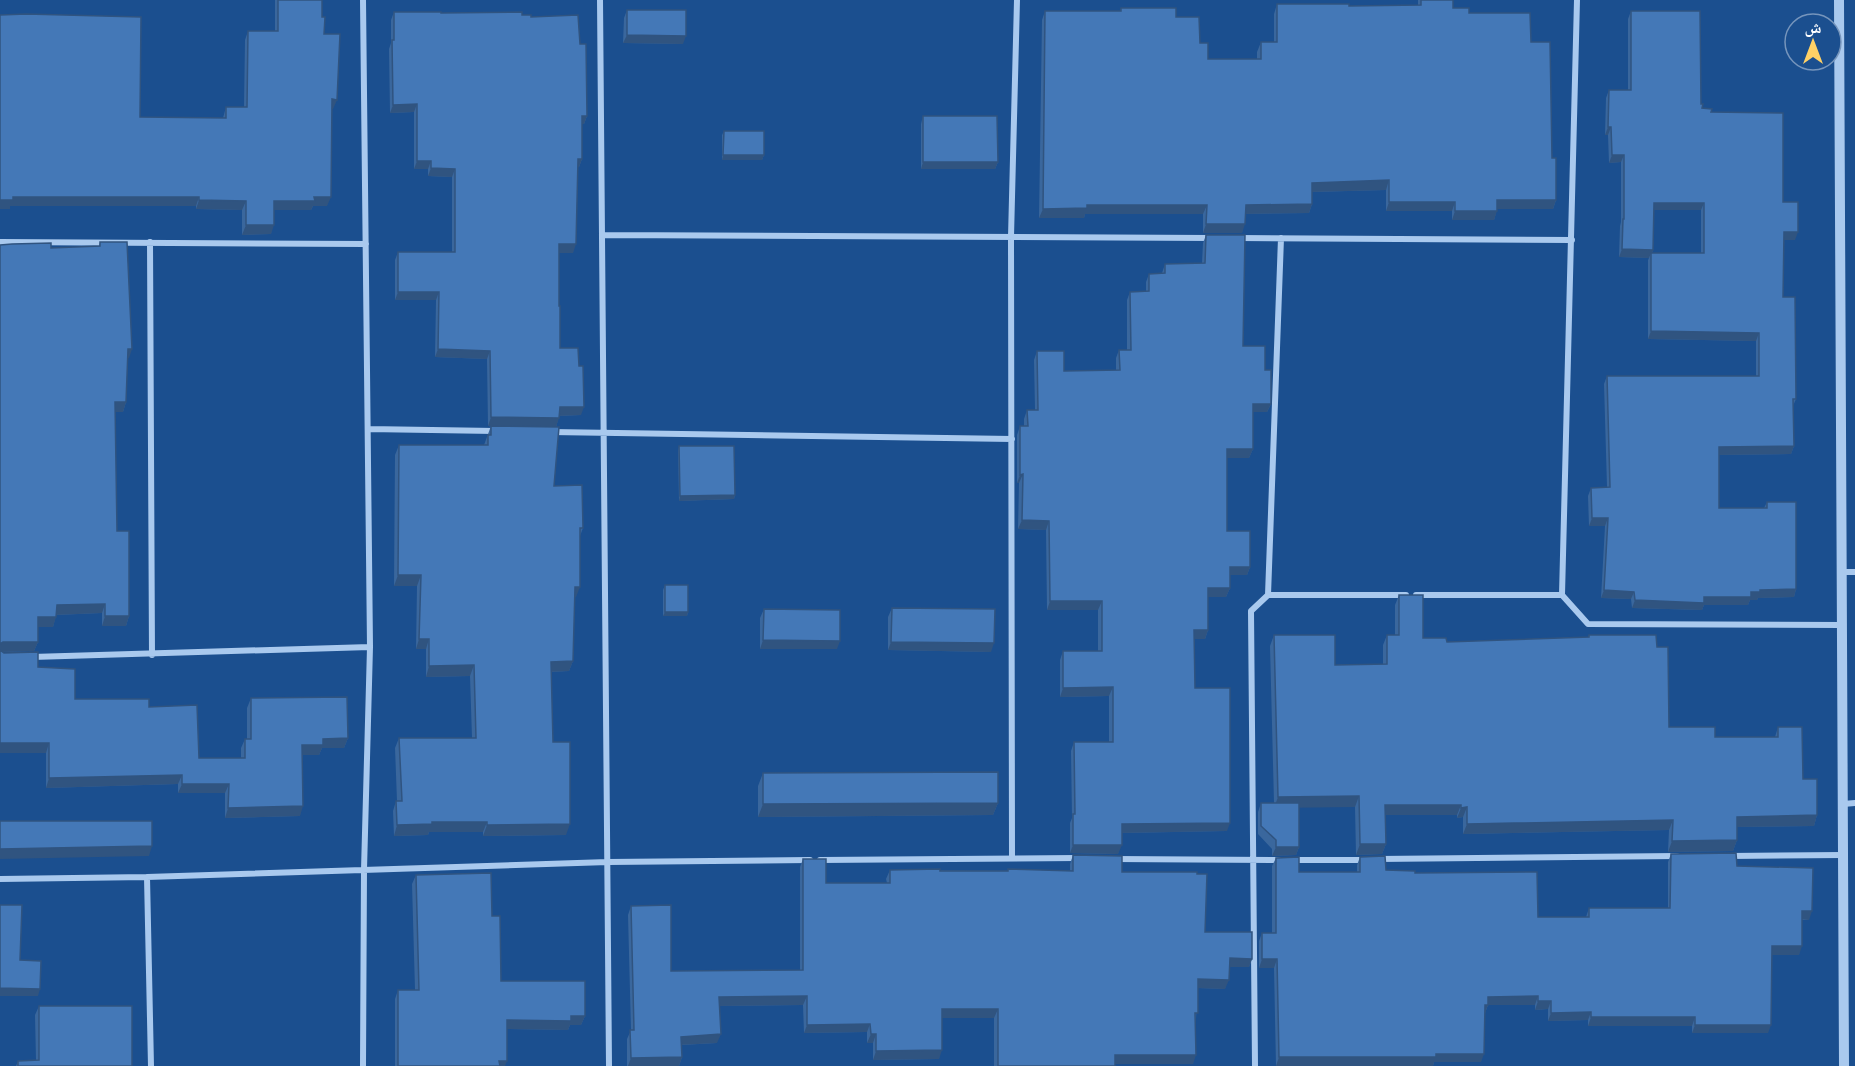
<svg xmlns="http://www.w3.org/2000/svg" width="1855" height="1066" viewBox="0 0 1855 1066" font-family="Mulish,'Noto Naskh Arabic',sans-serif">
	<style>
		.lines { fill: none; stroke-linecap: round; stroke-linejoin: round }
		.minor { stroke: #a9c9ee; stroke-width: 6 }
		.tertiary { stroke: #a9c9ee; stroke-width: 10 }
		.wall { fill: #3a679d; fill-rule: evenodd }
		.shaded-wall { fill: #305480 }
		.building { fill: #4478b7; stroke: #305480; stroke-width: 1.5 }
	</style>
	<rect width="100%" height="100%" fill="#1b4f8f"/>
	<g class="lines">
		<path class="minor" d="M600,0l9,1066
			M602,235l609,3
			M1239,238l333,2
			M0,242l366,2
			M150,242l2,413
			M368,429l127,2
			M551,432l461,7
			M1842,572h13
			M1268,595h138
			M1416,595h146l26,29 254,1
			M1562,595l15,-595
			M32,657l338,-10
			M1843,804l12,-1
			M1729,856l114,-1
			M1012,858l-1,-621 6,-237
			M1114,859l167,1
			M1378,859l299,-3
			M820,860l257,-2
			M1291,860h74
			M147,877l4,189
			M0,879l147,-2 461,-15 202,-2
			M363,1066l1,-196 6,-223 -7,-647
			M1255,1066l-4,-455 17,-16 13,-357"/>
		<path class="tertiary" d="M1839,0l5,1066"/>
	</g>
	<path class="wall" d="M275,0h47v17l11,92h-1l-5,97h-14l-2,4h-37l-3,24 -29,1v-25l-46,-1v-3h-186v3h-10l140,-92 83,1 3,-11h18l1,-67 3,-9h27z
		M1418,0h35v8l16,5 62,29 21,116 4,42 -3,9h-56l-3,11h-42v-9h-66v-21l-74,2v12l-3,9 -64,1 -3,19h-39v-19h-118l-1,4h-45l3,-198 3,-9h75l1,-3 55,9 24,26 8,16h49v-7l4,-10h13v-28l3,-10 72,2 69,-1z
		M627,10l56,34 -60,-1 1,-25z
		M1631,11l70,93 1,4 9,4 72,90 12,38h-11l-1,57 13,102 -3,7 1,40 -3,8 -72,1v53h45l3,-6 29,87 -2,8 -36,1 -1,2h-7l-2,5h-44l-2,5 -70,-2 -1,-9 -30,-1 4,-72h-16l-1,-30 3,-8 16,-1 -3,-103 3,-8h149v-35l-108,-2v-79l1,-2 -30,-1 1,-31 1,-4v-60l-12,1 -1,-28h-3l1,-37 3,-8h19v-71zM1654,210h47v43h-49l1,-3z
		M394,12l47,1 81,2 9,2 49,27 7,72 -3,8h-2v35l-3,8h-1l-5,86h-14v53l1,42 21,67 -22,1 -3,11 -68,-1 -1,-67 -52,-2 1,-57h-41v-40l3,-8h54v-75l-24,-1v-7h-14v-57l-24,1 -1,-64 2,-6v-23z
		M923,116l75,46 -3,7h-74v-45z
		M724,131l40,24 -2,5h-40v-25z
		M1206,235l37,111 22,24 6,34 -4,8h-14v37l-4,9h-22v73l23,36 -3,8h-17v13l-4,9h-18v33l-3,9h-11l1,49 32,143 -105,2 -4,21 -48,-1v-30l2,-5 -1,-67 3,-9h35v-46l-49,1v-37l3,-9h35v-41h-51l-1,-80 -28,-1 1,-46h-2v-48l3,-9h4v-7l3,-9h8l-1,-50 3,-9 27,20 52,-1v-12l3,-8h8v-50l3,-8 16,-1v-9l3,-8 13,-1 3,-9 37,-1 1,-20z
		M100,242l29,116h-2l-1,44 -3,10h-8l2,119 12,85 -3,10h-24v-13l-46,2 -3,12h-15v15l-4,9 -32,1 36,15 37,32 74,8 50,51h42v-10l4,-9h2v-31l4,-10 97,40 -4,10h-22l-3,7h-16l-3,61 -75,2v-25h-47v-9l-132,4v-35h-46v-508l51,3 48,-2z
		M491,426l63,60 29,42 -3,8 -4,61h-2l-1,64 -4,10 -18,1 2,70 13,93 -83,1v-4h-54l-1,3 -34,1 -1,-25 3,-10h1l-2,-53 4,-10h73l-2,-62 -44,1v-28h-10l1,-63h-23l1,-131 4,-10h85z
		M679,446l56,49 -1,4 -55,2 -1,-51z
		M665,585l23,27 -1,4h-24v-26z
		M1399,595l24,43 24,4 141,-5 1,-2 68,12 12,80 46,10h60l3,-10 25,52 14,36 -3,11 -77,1v13l-4,11 -65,1 1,-22 -206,4v-17l-6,1v-3h-72l1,29 -4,10 -26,1 -1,-48h-56v40l-3,8 -24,1v-7l-14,-15v-22l3,-9h13l-4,-157 4,-11 61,30 48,-1v-19l4,-10h8v-30z
		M892,608l99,44 -103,-2v-33z
		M764,609l73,40h-77v-31z
		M763,773l235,30 -5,12 -235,2v-31z
		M1671,854l66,12 72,54h-7l-3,35h-27l-4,78h-76v-7h-104v-6l-40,1v-12l-13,1v-5h-47l-3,8 -4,49h-47l-1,4h-157l-2,-98h-15v-27l3,-8h10v-67l4,-8 23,14h58v-7l3,-8 26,13 29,3 123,44h48l3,-9h79v-46z
		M1073,855l49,17 83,60 47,27 -3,8h-20l-4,22 -27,-1 -5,76h-78v2h-121v-48h-52l-3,41 -66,1v-17h-6v-11l-63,1 -1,-28 -84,1 -2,37 -35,2v12l-3,9h-52v-27l4,-9 -3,-115 3,-9 40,65 129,-1v-103l3,-8 23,24h61l-1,-4 4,-9 180,1v-7z
		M416,875l76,41 9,65 84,35 -4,9h-11l-2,5 -61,-1 -2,37h-110v-67l3,-9h17l-3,-106z
		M39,1006l93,60h-116l2,-5 18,-1 -1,-45z"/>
	<path class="shaded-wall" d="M627,35l59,1 -3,8 -60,-1z
		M332,99l5,1 -4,9h-4z
		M417,104l-3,8 -24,1 3,-8z
		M582,116h5l-3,8h-5z
		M1608,127h3l-3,8h-3z
		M723,155h41l-2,5h-40z
		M1612,155h12l-3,7 -12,1z
		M578,159h4l-3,8h-4z
		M417,161h14l-3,8h-14z
		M923,162h75l-3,7h-74z
		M431,168l24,1 -3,8 -24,-1z
		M1389,180l-3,10 -77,2 3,-9z
		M13,197h186l-3,9h-186v3h-10v-9z
		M314,197h17l-4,9h-14l-2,4h-40l3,-9z
		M199,200l47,1 -4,9 -46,-1z
		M1497,200h59l-3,9h-59z
		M1389,202h66l-3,9h-66z
		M1654,203h50l-3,7h-50z
		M1312,204l-3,9 -67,1 4,-9z
		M1087,205h120l-4,9h-118l-1,4h-45l4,-9z
		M1455,211h42l-3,9h-42z
		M1206,224h39l-3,9h-39z
		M246,225h28l-3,9 -29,1z
		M1784,232h14l-3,8h-14z
		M559,244h17l-3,9h-17z
		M1622,249l31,1 -2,7v-4l-2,5 -30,-1z
		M398,292h41l-3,8h-41z
		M1651,331l108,2 -3,8 -108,-2z
		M128,349h4l-3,9 -5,1z
		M438,349l52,2 -3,8 -52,-2z
		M115,402h11l-3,10h-11z
		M1253,404h18l-4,8h-18z
		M560,407h24l-3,8 -24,1z
		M491,417l68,1 -3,9 -68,-1z
		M1794,446l-3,8 -75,1 3,-8z
		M1227,449h26l-4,9h-25z
		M1023,474l-4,9h-2l3,-8z
		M735,495l-1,4 -55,2 1,-5z
		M1592,518h16l-3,8h-16z
		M1022,520l27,1 -3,9 -28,-1z
		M1230,567h20l-3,8h-21z
		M398,575h23l-4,11h-23z
		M575,587h5l-4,10h-5z
		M1208,588h22l-4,9h-21z
		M1796,589l-2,8 -36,1 -1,2h-7l-2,5h-44l-2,5 -70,-2 3,-8 69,-3 56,-7z
		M1604,590l30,2 -3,7 -30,-1z
		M1050,601h52l-4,9h-51z
		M105,604l-3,9 -49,2 4,-10z
		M665,612h23l-1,4h-24z
		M105,616h24l-3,10h-24z
		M38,617h18l-3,10h-19z
		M1194,630h14l-3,9h-14z
		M419,639h10l-3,10h-10z
		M763,640l77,1 -3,8h-77z
		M3,642h35l-4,9 -34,1v-8z
		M891,642l103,1 -3,9 -103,-2z
		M573,661l-4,10 -22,1 4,-10z
		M474,665l-4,11 -44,1 3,-11z
		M1113,687l-4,9 -49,1 3,-9z
		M348,738l-4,10h-22l-3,7h-20l3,-10 21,-6z
		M0,743h49l-3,10h-46z
		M182,775l-4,9 -132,4 3,-10z
		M182,784h47l-4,9h-47z
		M1359,796l-4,11 -81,1 4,-11z
		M998,803l-5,12 -235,2 5,-13z
		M1385,805h76l-4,10h-76z
		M303,806l-3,10 -75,2 3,-10z
		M1467,807l-4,10 -6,1 4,-10z
		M1817,815l-3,11 -81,1 4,-10z
		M1673,820l-4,10 -206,4 4,-10z
		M432,822h55l-4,10h-54l-1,3 -34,1 3,-11z
		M1230,823l-3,8 -109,2 4,-9z
		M570,824l-4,11 -83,1 4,-11z
		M1737,840l-4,11 -65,1 4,-11z
		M1360,844h26l-4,10 -26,1z
		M1073,845h49l-4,9 -48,-1z
		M152,846l-3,10 -149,3v-10z
		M1276,847h23l-3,8 -24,1z
		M1802,911h10l-3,9 -10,-1z
		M1772,946h30l-3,9h-30z
		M1230,958l22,1 -3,8h-22z
		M1262,959h15l-3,9h-15z
		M1198,979l31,1 -4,9 -30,-1z
		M0,988l40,1 -2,7h-38z
		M807,996l-4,9 -87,1 3,-9z
		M1538,996l-3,9h-47l-3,8h-3l6,-16z
		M1538,1001h13l-3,8 -13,1z
		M942,1009h56l-4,9h-55z
		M1591,1012l-3,8 -40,1 3,-8z
		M571,1016h14l-4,9h-11l-2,5 -64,-1 3,-9z
		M1591,1017h104l-3,9h-104z
		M870,1024l-3,8 -63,1 3,-8z
		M1695,1025h76l-3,8h-76z
		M721,1034l-4,9 -39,2 3,-8z
		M871,1034h5l-3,9h-6z
		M942,1050l-3,9 -66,1 3,-9z
		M1436,1054h48l-3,8h-47l-1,4h-157l3,-9z
		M1115,1055h81l-3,9h-81z
		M682,1057l-3,9h-51l3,-8z
		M499,1061h8l-2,5h-7z"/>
	<path class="building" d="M278,0h44v17h3l-1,17h16l-3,66 -5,-1 -1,98h-17l1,4h-41v24h-28v-24l-47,-1v-3h-186v3h-13v-185l26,-1 115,3 -1,100 86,1v-11h21l1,-76h30z
		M1421,0h32v8h16v5h61l1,29h19l2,116h4v42h-59v11h-42v-9h-66v-22l-77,3v21l-66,1 -1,19h-39l1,-19h-120v3l-44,1 2,-198h76v-3h55v9h23l1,26h8v16h53v-17h16v-38h72v2l72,-1z
		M627,10h59v26l-59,-1z
		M1631,11h69l1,93h2l-1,4 10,1 -1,3 72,1v89h15v30h-14l-1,65h12l1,102h-3l1,47 -75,1v61h48v-6h29v87l-36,1v2h-9v5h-47v6l-69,-3 -1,-8 -30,-2 4,-72h-16l-1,-30 19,-1 -3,-111h152v-43l-108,-2v-78h53v-50h-50l-1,47 -31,-1 1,-30h1v-64h-12l-1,-28h-3l1,-37h22z
		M394,12h47v1l81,-1v3h9v2l47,-2 2,29h6l1,72h-5v43h-4l-2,85h-17v62h1v42h18l1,18h4l1,41h-24l-1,11 -68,-1 -1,-66 -52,-2 1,-57h-41v-40h57v-83l-24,-1v-7h-14v-57l-24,1 -1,-65h2z
		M923,116h74l1,46h-75z
		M724,131h40v24h-41z
		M1206,235h39l-2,111h22v24h6v34h-18v45h-26v82h23v36h-20v21h-22v42h-14l1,58h35v135l-108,1v21h-49v-31h2l-1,-72h39v-55l-50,1v-37h39v-50h-52l-1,-80 -27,-1 1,-46 -3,1v-49h8l-1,-16h11l-1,-59h27v20l56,-1 -1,-20h12l-1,-58 19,-1v-17l16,-1v-9l40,-1z
		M100,242h27l5,107h-4l-2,53h-11l2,129h12v85h-24v-12l-48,1 -1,12h-18v25h-35l-3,2v-399l12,-1 39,-1v5l49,-2z
		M491,426l68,1 -5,59 28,-1 1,43h-3v59h-5l-2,74 -22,1 2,80h17v82l-83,1v-3h-55v2l-35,1 -1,-24h6l-3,-63h77l-2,-73 -45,1v-27h-10l2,-64h-23l1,-130h89v-10h3z
		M679,446h55l1,49 -55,1z
		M665,585h23v27h-23z
		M1399,595h24v43h23l1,4 142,-5v-2h67l1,12h11l1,80h46v10h63v-10h24l1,52h14v36l-80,2v23l-65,1 1,-21 -206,4v-17l-6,1v-3h-76l1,39h-26l-1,-48 -81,1 -4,-162h61v30l52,-1v-29h12z
		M892,608l103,1 -1,34 -103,-1z
		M764,609l76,1v31l-77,-1z
		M0,650l4,3 34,-1v15l37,2v30h74v8l48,-2 2,53h46v-19h6v-41l96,-1 1,41 -25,1v6h-21l1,61 -75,2 1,-24h-47v-9l-133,3v-35h-49z
		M998,772v31l-235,1v-31z
		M1261,803h38v44h-23v-7l-15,-14z
		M0,821h152v25l-152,3z
		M1736,853l1,13 76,2 -1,43h-10v35h-30l-1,79h-76v-8h-104v-5l-40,1v-12h-13v-5l-50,1v8h-3l-1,49h-48v3h-157l-2,-98h-15v-26h14v-75l23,-1v15h61v-15l25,-1 1,14 29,1v2l122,-1 1,45h51v-9h81l1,-54z
		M1073,855l49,1v16h75v2h10l-2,58h47v27l-22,-1 -1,22 -31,-1v34h-3l1,42h-81v11h-117v-57h-56v41l-66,1v-17h-5l-1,-10 -63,1v-29l-88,1 2,37 -40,3 1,20 -51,1 -1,-28h4l-3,-124 40,-1v66l132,-1v-111h23v24h64v-13l50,-1v2h68v-2l65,2z
		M491,873l1,43h8l1,65h84v35h-14v5l-64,-1v41h-8l1,5h-102v-76h21l-3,-115z
		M0,905h22l-2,55 21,1 -1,28 -40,-1z
		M39,1006h93v60h-114v-5l21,-1z"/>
	<g transform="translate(1813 42)"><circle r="28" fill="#1b4f8f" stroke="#7695bc" stroke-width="1.5"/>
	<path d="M0-4.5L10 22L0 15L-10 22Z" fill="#ffd166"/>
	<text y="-9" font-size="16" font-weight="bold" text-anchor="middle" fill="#ffffff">ش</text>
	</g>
</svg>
